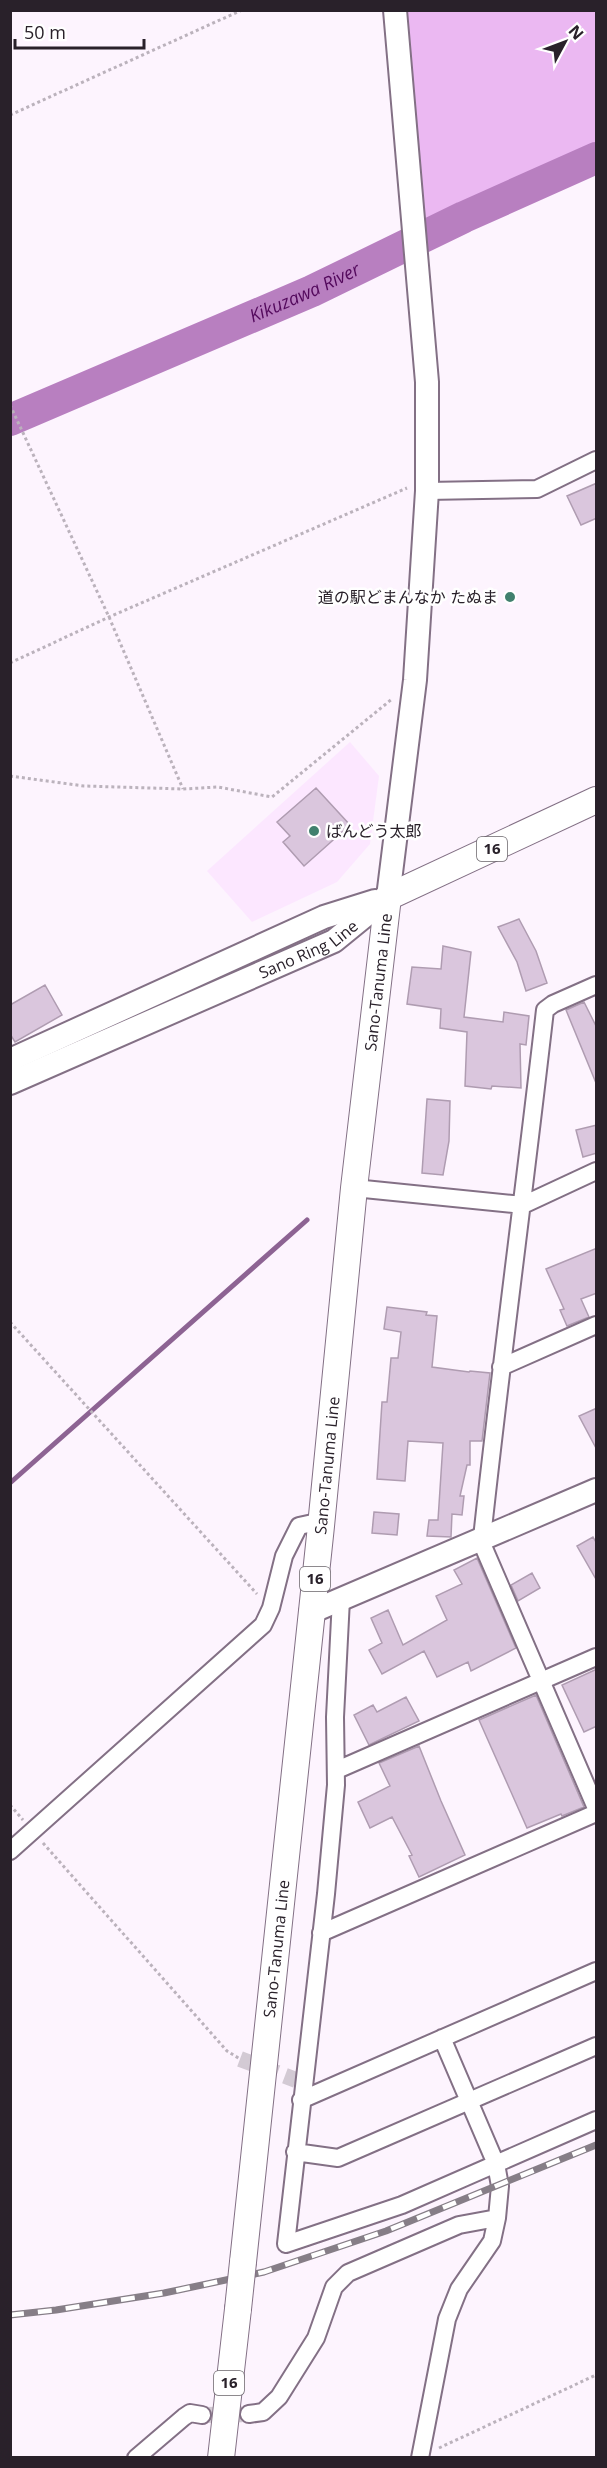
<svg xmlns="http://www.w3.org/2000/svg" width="607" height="2468" viewBox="0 0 607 2468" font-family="'Open Sans','Noto Sans JP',sans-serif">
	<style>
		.built { fill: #fce7ff }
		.green { fill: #ebb8f2 }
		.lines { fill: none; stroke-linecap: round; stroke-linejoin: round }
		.stream { stroke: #8d6393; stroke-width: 5 }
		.river { stroke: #b87fc0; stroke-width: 32 }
		.building { fill: #dac6dd; stroke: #af9cb1; stroke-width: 1.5 }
		.street-tunnel { stroke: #d3cad4; stroke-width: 16; stroke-dasharray: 16 8; stroke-linecap: butt }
		.street-casing { stroke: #837085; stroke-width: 20 }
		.secondary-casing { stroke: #837085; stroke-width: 26 }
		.primary-casing { stroke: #837085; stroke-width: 28 }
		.path { stroke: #bbb2bc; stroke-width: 3; stroke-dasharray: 3 3; stroke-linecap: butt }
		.street { stroke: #fff; stroke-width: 16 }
		.secondary { stroke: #fff; stroke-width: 22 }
		.primary { stroke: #fff; stroke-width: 26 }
		.rail-casing { stroke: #867e87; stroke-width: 7 }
		.rail { stroke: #fff; stroke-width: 4.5; stroke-dasharray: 14; stroke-linecap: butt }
		.primary-bridge-casing { stroke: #837085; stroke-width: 28; stroke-linecap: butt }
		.primary-bridge { stroke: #fff; stroke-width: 26 }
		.poi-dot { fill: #41806e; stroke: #fff; stroke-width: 2 }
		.labels { text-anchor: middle; stroke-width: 5; stroke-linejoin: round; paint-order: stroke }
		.shield { fill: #fff; stroke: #69646a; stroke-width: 1.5 }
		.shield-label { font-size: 15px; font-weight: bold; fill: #29212a }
		.poi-label { font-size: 16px; fill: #29212a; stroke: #fff; text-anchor: end }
		.street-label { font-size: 16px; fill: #29212a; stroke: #fff }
		.water-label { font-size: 18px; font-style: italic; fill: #53095c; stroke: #fff }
	</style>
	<rect width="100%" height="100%" fill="#fdf4fe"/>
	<path class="built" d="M350,742l29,34 -9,68 -33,38 -85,40 -45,-51z"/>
	<path class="green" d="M395,11h201v147l-183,67z"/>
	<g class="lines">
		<path class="stream" d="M10,1483l297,-263"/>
		<path class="river" id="s1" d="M10,420l302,-129 152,-74 132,-59"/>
	</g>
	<path class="building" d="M597,483v35l-16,7 -14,-29z
		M316,788l34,37 -46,41 -21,-24 7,-6 -13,-14z
		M519,919l17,32 11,32 -21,8 -9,-29 -19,-35z
		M443,946l28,6 -7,65 39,5 1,-10 25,4 -3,29 -6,-1 1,44 -29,-2 -1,3 -26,-3 2,-54 -27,-4 1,-19 -34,-5 5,-37 29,2z
		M45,985l17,30 -47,27 -5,-8v-29z
		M584,1002l13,26 -1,55 -30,-73z
		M427,1099l23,2 -1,40 -6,34 -21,-2z
		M597,1125v28l-14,4 -7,-27z
		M597,1248v45l-16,6 8,18 -22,9 -7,-16 4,-1 -18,-40z
		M387,1307l40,5 -1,3 11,1 -5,51 37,5 1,-1 20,2 -8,68h-12v24h-3l-7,31h4l-2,19 -10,-1 -1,23 -24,-1 2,-16h9l5,-77 -35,-2 -3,40 -28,-2 5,-77h5l4,-44h7l3,-26 -17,-3z
		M597,1408v42l-18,-34z
		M374,1512l25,2 -2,21 -25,-2z
		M593,1537l4,7v37l-20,-35z
		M477,1558l39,90 -45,23 -3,-9 -31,15 -13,-26 -42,23 -13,-24 13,-7 -11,-25 17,-8 15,35 44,-25 -11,-24 26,-12 -8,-14z
		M532,1573l8,15 -22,13 -7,-16z
		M597,1669v57l-13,6 -22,-47z
		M536,1695l48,112 -22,9 -1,-2 -34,14 -48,-108z
		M406,1697l13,24 -50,24 -15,-30 19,-10 4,7z
		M419,1746l22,55 24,54 -46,22 -10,-21 3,-1 -20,-38 -22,11 -12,-26 32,-16 -11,-23z"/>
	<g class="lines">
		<path class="street-tunnel" d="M240,2059l56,21
			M202,2415l47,-1"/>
		<g class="street-casing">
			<path id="street" d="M427,491l110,-2 59,-29
				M354,1188l169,17 73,-34
				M501,1367l95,-42
				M482,1538c19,-176 43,-352 63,-528l8,-6 43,-19
				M480,1539l116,269
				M341,1599l-6,118 1,68 -10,109 -40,350 116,-39 194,-85
				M337,1770l259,-113
				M10,1851l253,-226 8,-17 13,-52 15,-30 23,-5
				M321,1933l275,-120
				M301,2100l295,-129
				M295,2152l43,6 258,-112
				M249,2414l14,-2 16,-15 37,-59 18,-51 14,-14 111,-48 38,-7
				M136,2458l48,-41 6,-4 12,2
				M420,2458l27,-139 12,-30 33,-48 5,-23 3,-32 -4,-22 -54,-126"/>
		</g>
		<g class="secondary-casing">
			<g id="secondary">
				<path d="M388,897l27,-217 12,-189v-109l-32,-372"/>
				<path d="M10,1060l314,-143 51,-16"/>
				<path id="s2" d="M10,1083l324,-142 54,-44"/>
				<path d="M311,1612l285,-122"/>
			</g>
		</g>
		<g class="primary-casing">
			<g id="primary">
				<path id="s3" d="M243,2262l78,-736 33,-338 34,-291 208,-97"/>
				<path d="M221,2458l17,-149"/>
			</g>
		</g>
		<path class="path" d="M10,115l232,-105
			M10,405l99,212 74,172
			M10,663l99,-46 298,-129
			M10,776l74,10 99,3 35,-2 54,10 120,-98
			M10,1322l247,272
			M10,1805l13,15
			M43,1843l184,208 13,8
			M439,2448l157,-73"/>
		<use href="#street" class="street"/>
		<use href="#secondary" class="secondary"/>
		<use href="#primary" class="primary"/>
		<g class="rail-casing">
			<path id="rail" d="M10,2315l46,-5 108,-17 100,-21 122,-41 210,-86"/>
		</g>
		<use href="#rail" class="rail"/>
		<g class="primary-bridge-casing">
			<path id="primary-bridge" d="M238,2309l5,-47"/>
		</g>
		<use href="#primary-bridge" class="primary-bridge"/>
	</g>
	<g class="poi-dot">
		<circle cx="510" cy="597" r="6"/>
		<circle cx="314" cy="831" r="6"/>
	</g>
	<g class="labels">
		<g class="shield">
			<rect x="477" y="837" width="30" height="24" rx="4.5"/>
			<rect x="300" y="1567" width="30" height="24" rx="4.5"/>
			<rect x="214" y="2371" width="30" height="24" rx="4.5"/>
		</g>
		<g class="shield-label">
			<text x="492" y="854">16</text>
			<text x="315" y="1584">16</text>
			<text x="229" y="2388">16</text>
		</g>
		<g class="poi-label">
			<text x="498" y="603">道の駅どまんなか たぬま</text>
			<text x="326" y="837" text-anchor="start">ばんどう太郎</text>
		</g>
		<g class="street-label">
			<text dy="6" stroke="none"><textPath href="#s2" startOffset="327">Sano Ring Line</textPath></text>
			<text dy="6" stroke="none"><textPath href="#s3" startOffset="1287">Sano-Tanuma Line</textPath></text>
			<text dy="6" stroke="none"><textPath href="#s3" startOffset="801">Sano-Tanuma Line</textPath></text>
			<text dy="6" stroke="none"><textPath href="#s3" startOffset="315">Sano-Tanuma Line</textPath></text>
		</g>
		<g class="water-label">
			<text dy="6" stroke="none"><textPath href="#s1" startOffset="321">Kikuzawa River</textPath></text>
		</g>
	</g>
	<rect width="607" height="2468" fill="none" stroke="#29212a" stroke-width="24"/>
	<g transform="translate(565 42) rotate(49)" stroke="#ffffff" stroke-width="4.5" paint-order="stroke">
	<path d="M0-4.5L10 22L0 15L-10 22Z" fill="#29212a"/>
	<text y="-9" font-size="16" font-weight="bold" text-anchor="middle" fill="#29212a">N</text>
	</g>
	<path d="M15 39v9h129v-9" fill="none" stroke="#29212a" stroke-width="3"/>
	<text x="24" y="39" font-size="18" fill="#29212a" stroke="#ffffff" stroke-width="4.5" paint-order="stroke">50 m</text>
</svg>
